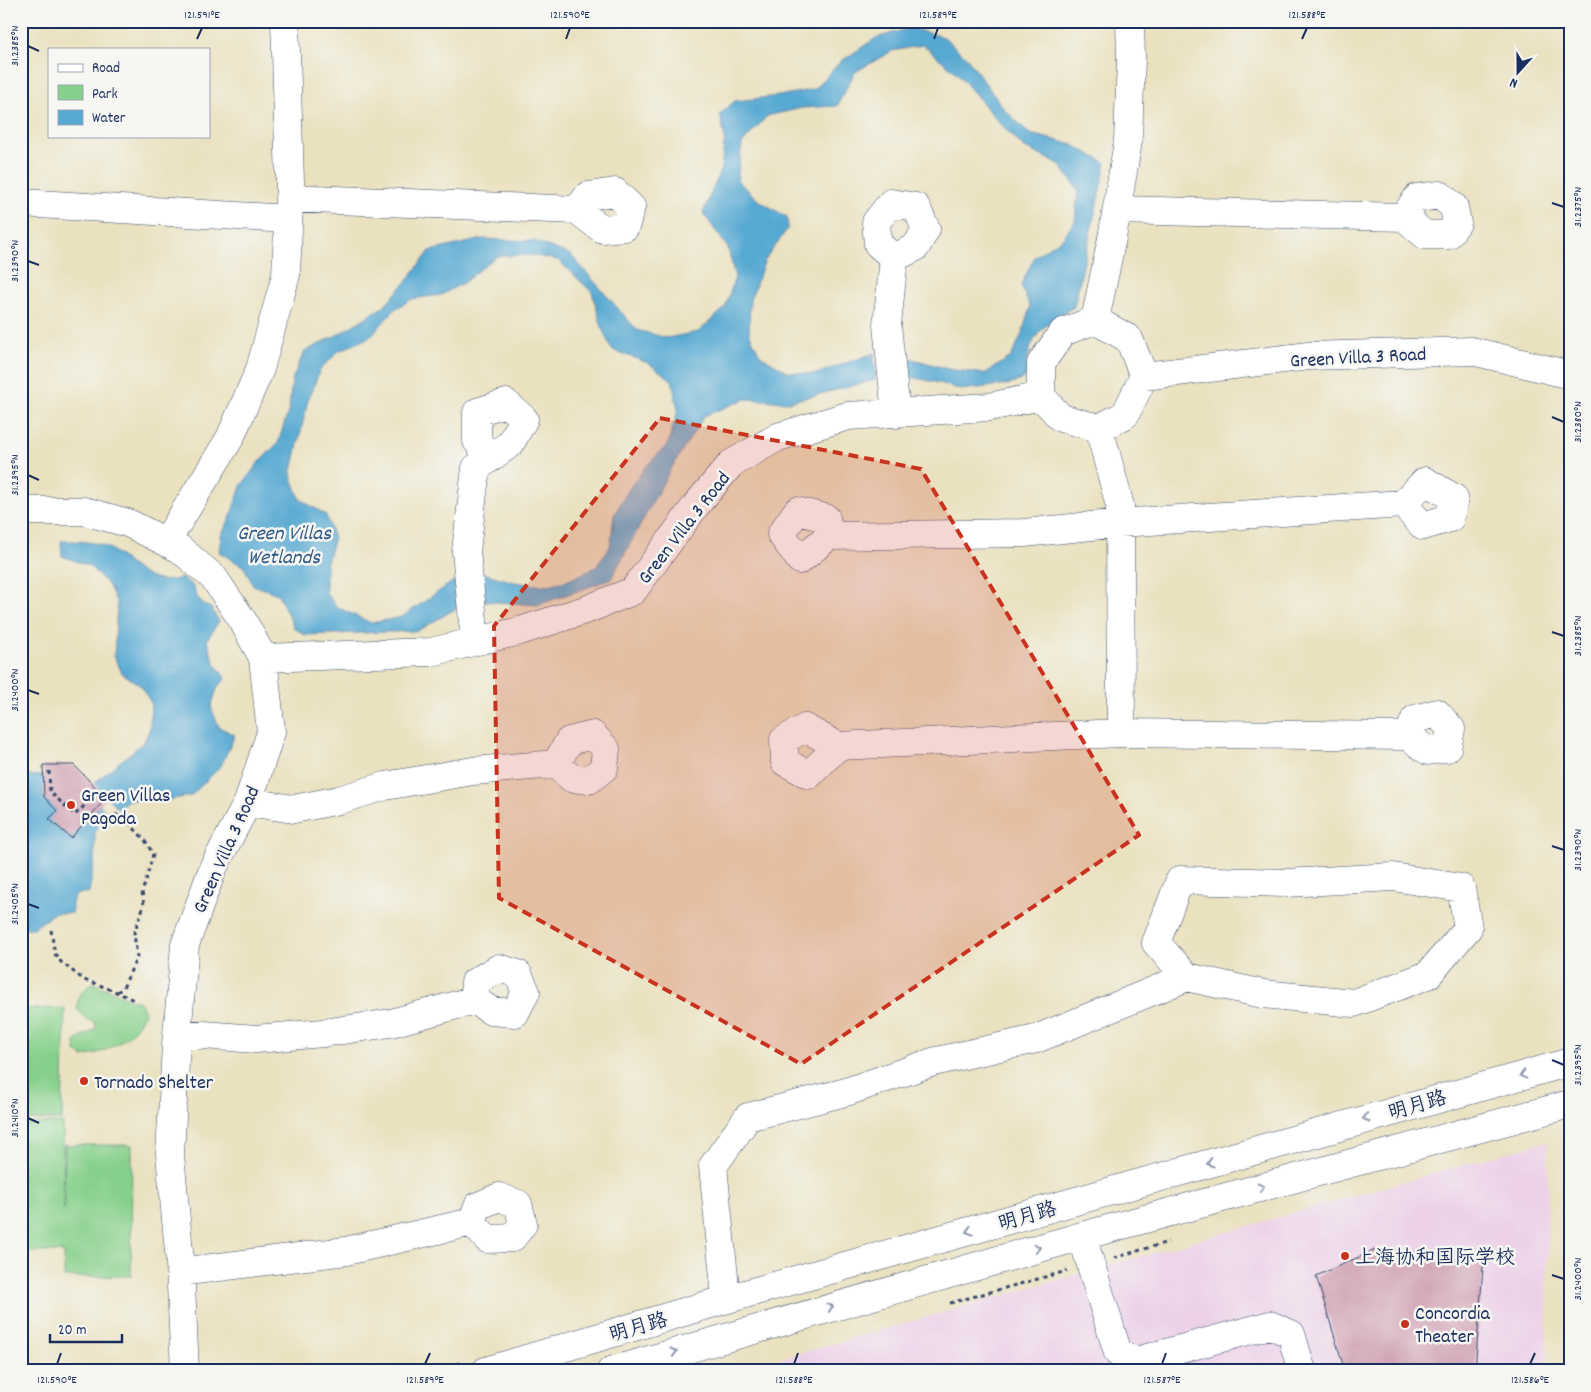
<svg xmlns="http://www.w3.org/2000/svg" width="1591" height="1392" viewBox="0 0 1591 1392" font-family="Dekko,'LXGW WenKai TC',sans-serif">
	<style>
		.built { fill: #ecd1e9 }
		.green { fill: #87d08b; stroke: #518074 }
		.water { fill: #57a9d2; stroke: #396c98 }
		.building { fill: #cb98ac }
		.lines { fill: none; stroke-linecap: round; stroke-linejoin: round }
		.minor-casing { stroke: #3a4a6d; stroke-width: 29 }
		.path { stroke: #3a4a6d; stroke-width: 3; stroke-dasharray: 4 4; stroke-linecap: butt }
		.minor { stroke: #fff; stroke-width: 28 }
		.oneway { stroke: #8d97ae }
		.marked { fill: #c8321e; fill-opacity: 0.2; stroke: #c8321e; stroke-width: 4; stroke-dasharray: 10 6; stroke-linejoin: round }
		.ticks { fill: none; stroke: #1b2f5e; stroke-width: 2 }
		.poi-dot { fill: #c8321e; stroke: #f6f6f2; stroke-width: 2 }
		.labels { text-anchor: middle; stroke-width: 5; stroke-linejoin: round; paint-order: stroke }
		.street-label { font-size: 20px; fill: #1b2f5e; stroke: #f6f6f2 }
		.poi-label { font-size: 20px; fill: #1b2f5e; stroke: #f6f6f2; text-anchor: start }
		.water-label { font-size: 21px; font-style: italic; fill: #305a87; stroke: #f6f6f2 }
		.neatline { fill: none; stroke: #1b2f5e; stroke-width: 2 }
		.ticks-label { font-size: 12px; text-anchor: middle; fill: #1b2f5e }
	</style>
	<rect width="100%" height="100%" fill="#f6f6f2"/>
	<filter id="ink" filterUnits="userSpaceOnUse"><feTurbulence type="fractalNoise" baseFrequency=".02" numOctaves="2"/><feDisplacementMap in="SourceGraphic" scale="10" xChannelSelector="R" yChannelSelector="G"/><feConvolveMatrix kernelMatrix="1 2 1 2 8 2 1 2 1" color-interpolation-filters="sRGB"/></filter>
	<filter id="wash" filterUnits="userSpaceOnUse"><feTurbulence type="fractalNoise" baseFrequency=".0096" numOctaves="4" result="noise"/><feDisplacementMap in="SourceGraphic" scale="20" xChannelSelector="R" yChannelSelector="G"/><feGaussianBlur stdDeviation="1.12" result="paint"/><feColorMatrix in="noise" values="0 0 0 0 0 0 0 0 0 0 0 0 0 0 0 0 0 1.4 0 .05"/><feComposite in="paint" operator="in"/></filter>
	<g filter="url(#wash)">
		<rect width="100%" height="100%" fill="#eae1bf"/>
		<path class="built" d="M1548,1141l-1,230h-810z"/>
		<path class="green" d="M93,983c16,6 31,15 47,19l5,9c-9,26 -35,40 -61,46l-8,-5 -1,-10 9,-7 11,-5 1,-7 -10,-4 -9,-10c1,-14 5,-19 16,-26z
			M65,1008l-3,112h-41v-111z
			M63,1123l1,86 1,-64h67l-1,131 -67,1v-25h-43v-128z"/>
		<path class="water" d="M910,28l34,9 24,22 36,50 26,25 41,10 35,19 -32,144c-32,17 -48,32 -48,70l-14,7 -51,6 -21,-7 -35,-7 -2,-20 45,13 36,5 27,-17 11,-23 8,-27 -9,-22 14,-29 27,-17 13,-18 3,-31 -19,-26 -36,-17 -27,-28 -38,-45 -35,-29 -31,6 -37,21 -18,34 -35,2 -35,8 -25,28 -5,36 21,20 29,17 1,11 -23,32 -15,40 -1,33 11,22 28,17 28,2 58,-21 2,27 -88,22 -42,-3 -42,17 -35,56 -58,107 -73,26 -54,-4 -4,-29 34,10 30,4 25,-6 27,-13 14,-20 4,-32 15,-26 17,-23 22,-22 10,-34 -6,-30 -24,-17 -36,-13 -9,-19 -11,-39 -34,-32 -27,-5 -34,1 -34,27 -22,12 -29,4 -17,10 -25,28 -31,14 -19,19 -12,30 -17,75 9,24 26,16 8,23 -8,27v28l11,14 34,16 31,-6 53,-37 4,27 -42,24 -112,4 -11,-7 -16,-34 -25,-9 -9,-18 -25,-15 2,-16 10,-20 10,-30 18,-24 19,-19 11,-34 3,-29 12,-28 33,-17 46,-28 22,-24 25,-32 53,-12 51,2 37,14 66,75 30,8 31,-6 27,-24 10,-31 -7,-29 -25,-35 18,-45 4,-30 -5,-24 15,-13 44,-5 36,-7 25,-27 36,-24z
			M61,541c16,0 32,0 46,6 5,2 9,6 13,9 22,17 32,30 62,22l11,8 4,11 7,8 7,3 8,13 -12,19 8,24 11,15 -8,7 -7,21 8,20 16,8 -14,31 -30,30 -24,4h-39l-10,9 -24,-26 50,-41 6,-14 1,-25 -10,-17 -19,-13 -8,-17 3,-53 -8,-17 -20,-20 -27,-10z
			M25,775l19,1v21l13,14 -7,8 20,19 22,-24 3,-13 13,12 -8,9 -5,11 -1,29 -5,31c-15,-1 -18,5 -17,20h-18l-20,15 -13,1v-31l5,-7 -5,-4v-5l5,-5 -5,-6v-6l4,-3 -4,-4v-7l4,-4 -4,-5v-62z"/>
		<g id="blocks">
			<path class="building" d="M43,765h31l32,33 -35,40 -22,-19 8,-8 -13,-14z
				M1375,1250l109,4 -9,117h-130l-29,-95z"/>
		</g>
	</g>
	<g filter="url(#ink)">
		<use href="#blocks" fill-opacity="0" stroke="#3a4a6d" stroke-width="1"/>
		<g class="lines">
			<g class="minor-casing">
				<path id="minor" d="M289,198l288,12 25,19 23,-2 6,-20 -16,-15 -27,4 -11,14
					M21,203l267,16
					M1117,210l287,7 21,18h23l9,-12 -3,-16 -14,-12 -23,3 -13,19
					M894,258l-16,-14 -2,-22 15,-19 25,4 10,22 -10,18 -22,11 -7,67 9,89
					M1095,320l34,19 15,37 -19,39 -26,13 -38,-10 -20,-22v-33l22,-31z
					M1095,320l17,-82 16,-97 3,-83 -1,-37
					M1144,376l165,-20 163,-5 98,24
					M1099,428l21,78 1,227 287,3 20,15 19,-3 4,-19 -14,-16 -22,6 -7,17
					M21,511h63l44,12 52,26 34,29 29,43 20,37 8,74 -23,70 -35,66 -28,77 -9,100 -6,109 10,109 5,108
					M829,536l-3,-18 -29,-7 -16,23 19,26 29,-24 195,-3 96,-10 283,-19 20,22 27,-8 4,-20 -29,-17 -22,23
					M166,542l64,-104 30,-69 26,-94 4,-93 -5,-161
					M475,641l-9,-90 10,-83 34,-24 14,-25 -18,-16 -29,9v29l14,17
					M263,658l168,-6 89,-21 68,-22 45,-18 64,-87 34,-40 47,-27 70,-21 141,-9 52,-11
					M838,746l-33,-18 -21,12 1,22 24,13 29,-29 283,-13
					M248,802l46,7 45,-9 46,-14 88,-15 83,-7 15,14 18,2 15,-12 2,-19 -13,-14 -24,6 -13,23
					M177,1033l79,6 67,-6 68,-10 84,-23 16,11 24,2 11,-21 -8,-18 -19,-6 -24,14v18
					M1082,1236l36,117 18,8 134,-36 21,9 11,37
					M180,1272l166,-21 126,-29 15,17 25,-1 11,-14 -5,-20 -19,-7 -21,9 -6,16
					M724,1300l1,-13 -12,-121 35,-49 98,-25 87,-30 103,-23 151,-62 76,17 91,9 74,-28 40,-47 -7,-40 -68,-11 -107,6 -106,-3 -24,63 31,34
					M486,1371l238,-71 846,-238
					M611,1371l471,-135 488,-132"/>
			</g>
			<path class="path" d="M21,770h5
				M49,771l1,21 25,23 20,-20
				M115,814l12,7 18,19 8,14 -6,23 -5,15 2,13 -10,28 3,24 -14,31 -6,4
				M51,930l4,24 6,8 23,18 21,7 29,13
				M1114,1258l54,-16
				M950,1303l117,-32
				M433,1371l30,-9"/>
			<use href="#minor" class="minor"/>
		</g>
		<defs><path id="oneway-chevron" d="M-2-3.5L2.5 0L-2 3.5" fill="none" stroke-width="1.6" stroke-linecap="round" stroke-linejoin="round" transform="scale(1.25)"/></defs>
		<g class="oneway">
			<use href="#oneway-chevron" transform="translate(1523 1075) rotate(165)"/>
			<use href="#oneway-chevron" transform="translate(1366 1118) rotate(164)"/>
			<use href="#oneway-chevron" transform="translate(1210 1163) rotate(164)"/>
			<use href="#oneway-chevron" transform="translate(1261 1187) rotate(-15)"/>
			<use href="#oneway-chevron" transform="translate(969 1231) rotate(164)"/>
			<use href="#oneway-chevron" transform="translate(1037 1248) rotate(-16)"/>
			<use href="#oneway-chevron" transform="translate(830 1307) rotate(-16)"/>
			<use href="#oneway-chevron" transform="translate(674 1352) rotate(-16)"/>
		</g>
	</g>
	<path class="marked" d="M660,418l261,51 218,366 -338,229 -302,-166 -5,-272z"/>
	<path class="ticks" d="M197,39l5,-11M566,39l4,-11M934,39l4,-11M1302,39l5,-11M28,46l11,5M1552,203l12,4M28,261l11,4M1552,417l12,5M28,475l11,5M1552,632l12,4M28,690l11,4M1552,846l12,4M28,904l11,4M1552,1060l12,5M28,1118l11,5M1552,1275l12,4M57,1364l4,-11M425,1364l5,-11M794,1364l4,-11M1162,1364l4,-11M1530,1364l5,-11"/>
	<g class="poi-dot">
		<circle cx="71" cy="805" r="5"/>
		<circle cx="84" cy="1081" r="5"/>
		<circle cx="1345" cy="1256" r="5"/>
		<circle cx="1405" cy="1324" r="5"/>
	</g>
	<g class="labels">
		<g class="street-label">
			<text transform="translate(1358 356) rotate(-3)" y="7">Green Villa 3 Road</text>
			<text transform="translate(683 527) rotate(-52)" y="7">Green Villa 3 Road</text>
			<text transform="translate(225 849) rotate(-66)" y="7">Green Villa 3 Road</text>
			<text transform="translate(1417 1104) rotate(-16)" y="7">明月路</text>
			<text transform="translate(1027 1215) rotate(-16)" y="7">明月路</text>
			<text transform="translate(638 1326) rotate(-16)" y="7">明月路</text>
		</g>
		<g class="poi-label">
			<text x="81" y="801">Green Villas<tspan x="81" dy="23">Pagoda</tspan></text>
			<text x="94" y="1088">Tornado Shelter</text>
			<text x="1355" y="1263">上海协和国际学校</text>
			<text x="1415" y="1319">Concordia<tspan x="1415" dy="23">Theater</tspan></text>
		</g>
		<g class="water-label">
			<text x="284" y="539">Green Villas<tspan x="284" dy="24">Wetlands</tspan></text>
		</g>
	</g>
	<rect width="1591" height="1392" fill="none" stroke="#f6f6f2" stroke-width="55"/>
	<rect x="48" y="48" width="162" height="90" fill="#f6f6f2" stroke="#9ea6b7"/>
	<rect x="58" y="64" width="25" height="8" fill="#ffffff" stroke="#9ea6b7"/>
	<text x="92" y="72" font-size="15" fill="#1b2f5e">Road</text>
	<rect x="58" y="85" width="25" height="15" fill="#87d08b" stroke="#9ea6b7"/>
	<text x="92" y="98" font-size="15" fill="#1b2f5e">Park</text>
	<rect x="58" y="110" width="25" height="15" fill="#57a9d2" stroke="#9ea6b7"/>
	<text x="92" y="122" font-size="15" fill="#1b2f5e">Water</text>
	<g transform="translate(1518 72) rotate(201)" stroke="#f6f6f2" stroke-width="4" paint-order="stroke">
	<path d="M0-4L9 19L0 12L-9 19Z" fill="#1b2f5e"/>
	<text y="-8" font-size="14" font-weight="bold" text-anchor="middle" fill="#1b2f5e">N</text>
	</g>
	<path d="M50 1334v8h72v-8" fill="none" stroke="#1b2f5e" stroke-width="2.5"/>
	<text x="58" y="1334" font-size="15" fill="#1b2f5e" stroke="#f6f6f2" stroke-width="4" paint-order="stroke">20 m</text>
	<rect x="28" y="28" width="1536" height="1336" class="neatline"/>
	<g class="ticks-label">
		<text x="202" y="18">121.591°E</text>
		<text x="570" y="18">121.590°E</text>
		<text x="938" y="18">121.589°E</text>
		<text x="1307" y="18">121.588°E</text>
		<text transform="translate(14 46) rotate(-90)" y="4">31.2385°N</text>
		<text transform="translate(1577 207) rotate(-90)" y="4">31.2375°N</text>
		<text transform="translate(14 261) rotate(-90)" y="4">31.2390°N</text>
		<text transform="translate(1577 422) rotate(-90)" y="4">31.2380°N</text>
		<text transform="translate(14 475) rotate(-90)" y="4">31.2395°N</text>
		<text transform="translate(1577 636) rotate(-90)" y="4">31.2385°N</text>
		<text transform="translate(14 690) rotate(-90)" y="4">31.2400°N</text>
		<text transform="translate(1577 850) rotate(-90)" y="4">31.2390°N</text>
		<text transform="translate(14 904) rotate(-90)" y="4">31.2405°N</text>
		<text transform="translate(1577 1065) rotate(-90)" y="4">31.2395°N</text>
		<text transform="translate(14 1118) rotate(-90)" y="4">31.2410°N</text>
		<text transform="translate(1577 1279) rotate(-90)" y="4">31.2400°N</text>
		<text x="57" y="1383">121.590°E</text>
		<text x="425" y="1383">121.589°E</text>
		<text x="794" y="1383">121.588°E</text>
		<text x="1162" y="1383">121.587°E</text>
		<text x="1530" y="1383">121.586°E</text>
	</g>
</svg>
